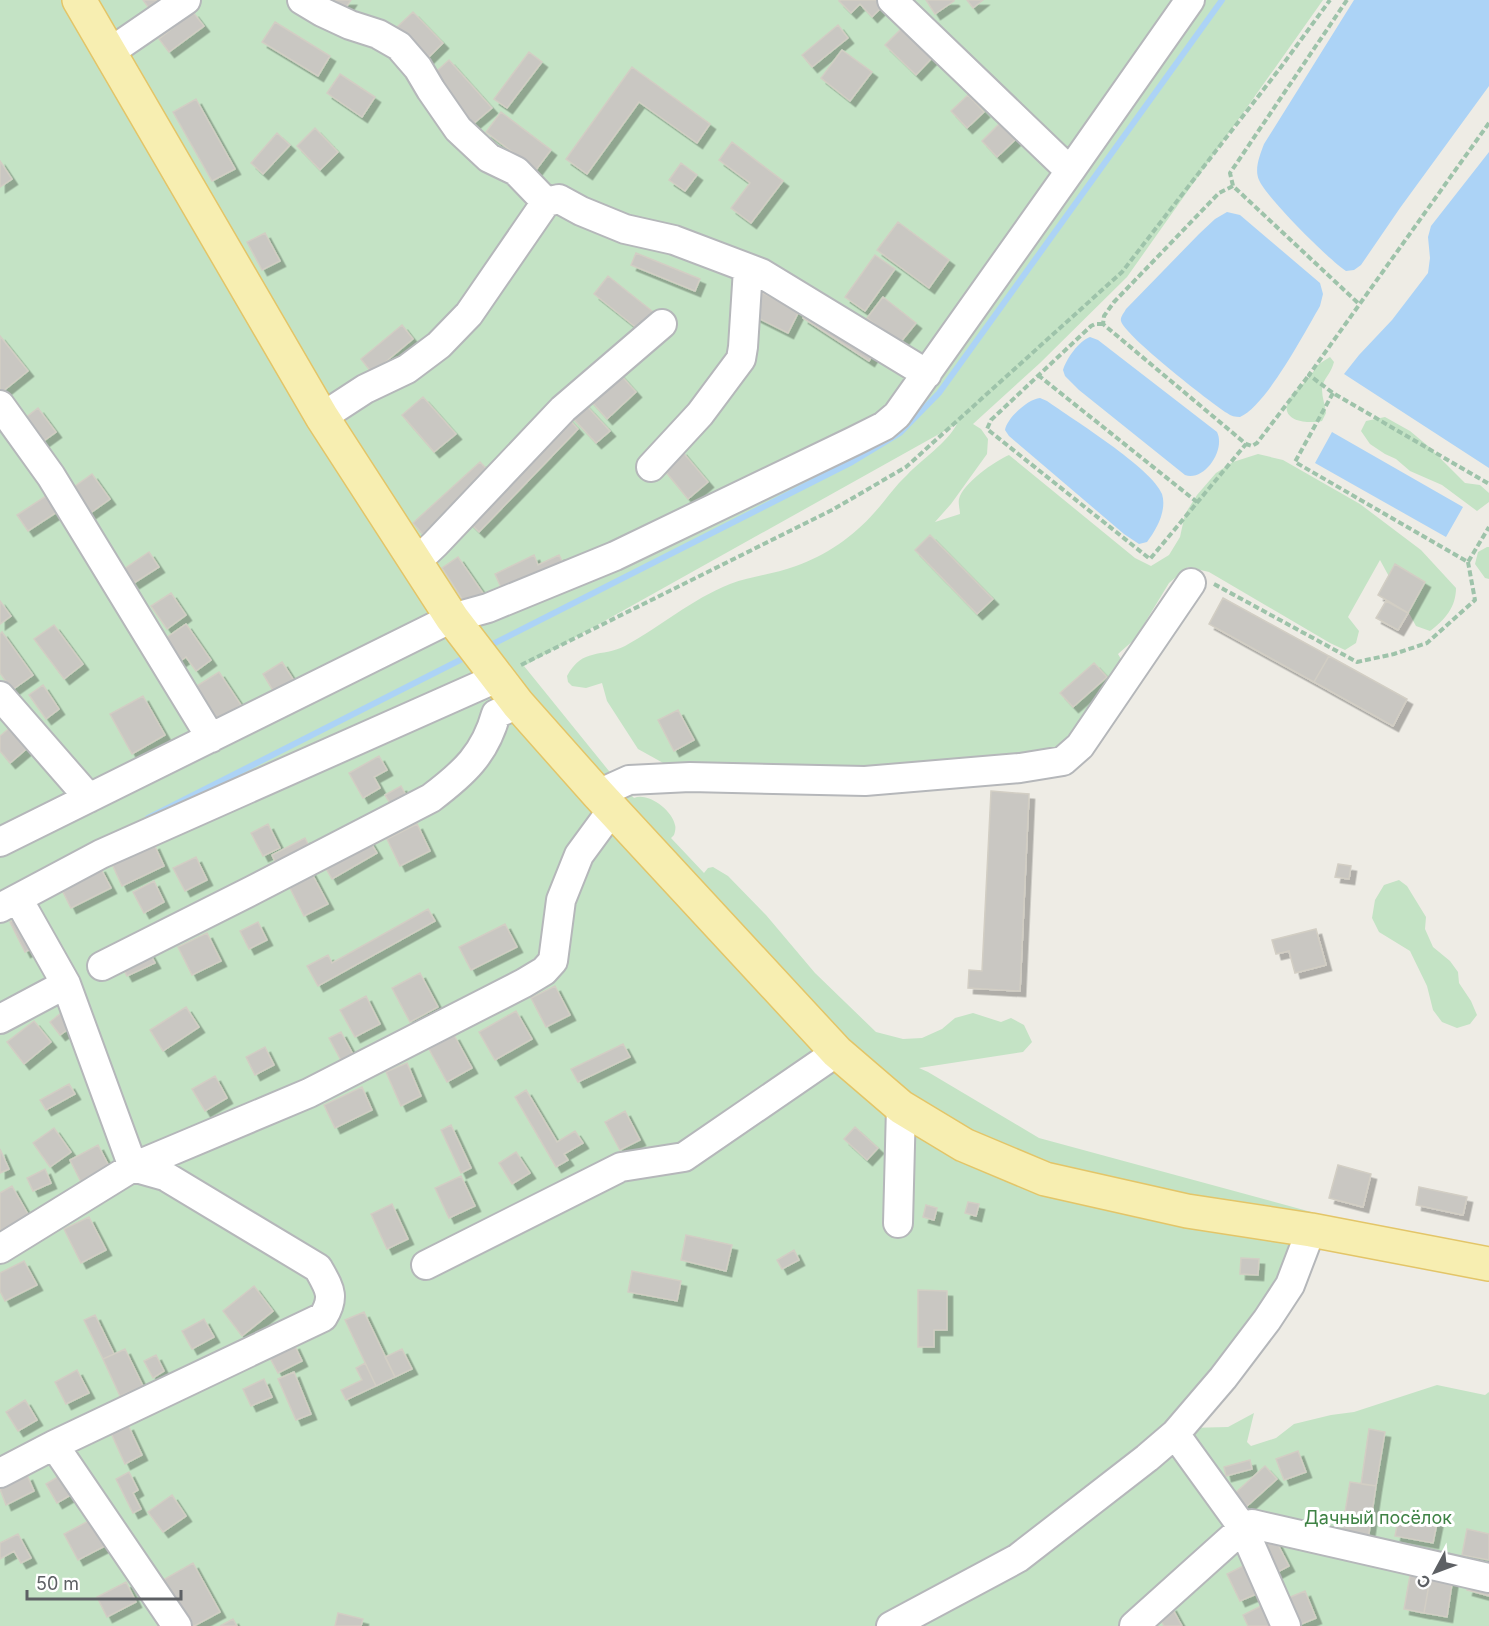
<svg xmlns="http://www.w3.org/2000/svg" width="1489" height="1626" viewBox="0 0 1489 1626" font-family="Inter,sans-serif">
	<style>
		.green { fill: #c4e3c5 }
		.water { fill: #acd3f6 }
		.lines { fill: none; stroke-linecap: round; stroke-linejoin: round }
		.stream { stroke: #acd3f6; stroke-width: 6 }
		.building { fill: #c9c7c2; stroke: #d2cec4; stroke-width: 1.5; filter: url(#shadow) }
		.minor-casing { stroke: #b5b7ba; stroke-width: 32 }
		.major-casing { stroke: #e3c568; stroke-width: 36 }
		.path { stroke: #9ec3aa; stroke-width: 4; stroke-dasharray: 6 3; stroke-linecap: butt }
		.minor { stroke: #fff; stroke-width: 28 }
		.major { stroke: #f7eeb1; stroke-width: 33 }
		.labels { text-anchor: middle; stroke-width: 6; stroke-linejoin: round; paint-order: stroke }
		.park-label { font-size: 18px; fill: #3e8244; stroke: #fff }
	</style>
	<defs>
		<filter id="shadow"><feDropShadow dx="5.5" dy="5.5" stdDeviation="0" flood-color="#0004"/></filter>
	</defs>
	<rect width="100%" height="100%" fill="#eeece5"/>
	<path class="green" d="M0,0h1323l-196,277 -87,86 -67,61 8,5 7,10 -1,15 -36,50 -16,18 25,-8c0,-4 -2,-11 -1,-15 4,-16 36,-38 50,-44l126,103 16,8 18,-11 11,-18 5,-23 12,-19 19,-22 17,-11 25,-8 25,6 77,44 61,46 35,38c0,19 -11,32 -26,43l-14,-5 -36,-66 -32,57 11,14 -3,12 -11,7 -15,-7 -121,-71 -21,-5 -19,16 -34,56 -17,15 9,15 -66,89 -166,20 -212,-4 -45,-25 -31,-48 -5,-18 -16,5 -14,-2 -4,-4 -1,-6c16,-29 34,-18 58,-30 35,-19 67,-47 105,-62 22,-8 45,-10 66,-18 29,-10 58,-30 78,-53 11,-12 21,-27 33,-38 16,-17 39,-31 50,-51l-433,242 89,110 21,22c14,-6 38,12 41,27 1,3 0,7 -1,10l-3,3 33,35 4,-5 5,-1 15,9 38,39 49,58 61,59 27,7 19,-1 20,-9 13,-11 18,-5 28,9 10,-4 13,7 8,17 -9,10 -104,16 9,4 111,66 309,84 -37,8 -123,198 40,-1 26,-14 -7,29 4,4 25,-8 18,-14 37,-9 23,-3 83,-27 48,10 4,-3v234h-1489z
		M1330,357l4,5c-3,11 -8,14 -11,22 -3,9 2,19 3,29l-4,8c-12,3 -42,1 -34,-19 3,-9 15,-17 22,-25 2,-4 5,-8 8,-12 3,-3 8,-5 12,-8z
		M1385,417l25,14 18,15 37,37 15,2 9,8v9l-12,9 -35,-26 -32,-14 -14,-12 -11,-5 -15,-10 -9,-13 5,-10z
		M1487,547h2v32l-4,-1 -10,-14 3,-12z
		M1399,880l8,6 19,31 -1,12 8,18 17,14 8,11 1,11 12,18 6,14 -7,9 -13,4 -15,-6 -9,-12 -6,-24 -17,-35 -31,-19 -7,-14 3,-18 9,-15z"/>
	<path class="water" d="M1354,0h135v86l-89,122 -39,57 -7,5 -8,1c-17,-11 -80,-74 -87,-91 -5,-11 1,-25 5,-36z
		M1489,152v316l-145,-94 15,-19 33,-35 36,-47 2,-15 -2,-21 3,-11z
		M1227,212l13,3 80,68 3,11 -3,12c-15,26 -54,100 -80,111 -5,0 -9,-1 -13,-4 -16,-10 -103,-78 -106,-92 -1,-4 3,-8 5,-12l73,-75 16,-15z
		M1090,337l8,3 119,92c9,18 -13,50 -32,43l-106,-85 -14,-14 -2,-6c4,-12 15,-28 27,-33z
		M1040,398l7,3c25,18 105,67 115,93 5,16 -5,35 -15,48l-8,2 -15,-10 -115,-98 -4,-6c2,-12 23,-31 35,-32z
		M1332,432l131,75 -17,30 -131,-74z"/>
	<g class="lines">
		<path class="stream" d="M485,648l367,-186 48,-29 39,-40 283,-393
			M148,818l320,-162"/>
	</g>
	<path class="building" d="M143,0h24l-16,11z
		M327,0h24l-8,12z
		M841,0h36l6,6 -11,11 -12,-13 -9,9 -12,-12z
		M926,0h27l1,1 -19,13z
		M967,0h16l-10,8z
		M193,12l11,14 -35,26 -10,-13z
		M413,12l30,31 -17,17 -30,-32z
		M275,22l55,34 -12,20 -56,-34z
		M838,25l10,13 -36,29 -10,-12z
		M902,28l30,30 -16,17 -31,-30z
		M842,50l30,22 -22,29 -29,-23z
		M529,52l13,10 -35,46 -13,-9z
		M449,60l43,48 -19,16 -43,-47z
		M632,67l78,57 -13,19 -58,-41 -52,72 -21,-15z
		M340,74l35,23 -13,20 -35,-24z
		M968,95l16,17 -17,16 -16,-17z
		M196,99l39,70 -23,12 -39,-69z
		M501,112l50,38 -15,20 -50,-38z
		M1000,123l16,16 -19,18 -15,-16z
		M315,128l23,24 -18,18 -23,-24z
		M277,133l13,12 -27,29 -12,-11z
		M732,142l51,39 -32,42 -20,-15 19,-25 -31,-23z
		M0,161l12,18 -12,8z
		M681,163l16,12 -12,16 -16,-11z
		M898,222l51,38 -20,28 -52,-38z
		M265,233l15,28 -18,9 -15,-28z
		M636,253l64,26 -5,12 -64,-26z
		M875,255l20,14 -30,42 -20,-14z
		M608,276l49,39 -14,18 -49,-39z
		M761,292l38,19 -11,22 -38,-19z
		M883,297l33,26 -16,20 -33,-25z
		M809,307l67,43 -7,11 -66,-43z
		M402,325l11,14 -41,34 -11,-14z
		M0,336l28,35 -26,21 -2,-2z
		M618,372l18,20 -29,27 -18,-20z
		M423,397l33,37 -22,18 -32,-37z
		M582,401l28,30 -14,12 -27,-29z
		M38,408l18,24 -18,13 -18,-23z
		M567,417l11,12 -99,103 -12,-12z
		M681,450l27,32 -20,17 -27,-33z
		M480,462l14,15 -68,61 -13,-15z
		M92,474l18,25 -21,15 -18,-25z
		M46,496l11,16 -29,19 -11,-16z
		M930,535l63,64 -16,15 -62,-64z
		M149,552l10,15 -25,16 -10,-14z
		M534,555l4,10 21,-10 5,10 -60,29 -9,-20z
		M458,557l25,36 -17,12 -24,-37z
		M1395,564l30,18 -17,31 -30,-18z
		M171,593l15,22 -19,14 -16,-23z
		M1223,598l106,58 -15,26 -105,-58z
		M0,601l11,15 -11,8z
		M1386,601l22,12 -10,17 -22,-12z
		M186,624l25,36 -15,11 -10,-14 -7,5 -16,-22z
		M54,625l29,39 -19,15 -30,-40z
		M2,632l31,43 -21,15 -12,-17v-39z
		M1329,656l78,43 -14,27 -79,-44z
		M282,662l16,25 -20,12 -15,-25z
		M1094,663l13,14 -34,30 -13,-14z
		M219,672l22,33 -28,18 -21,-34z
		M43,685l16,24 -13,10 -17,-24z
		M143,696l22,39 -33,19 -22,-40z
		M678,710l16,30 -20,11 -16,-31z
		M13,725l17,21 -20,17 -10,-12v-15z
		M379,756l8,14 -13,7 6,11 -17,10 -14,-25z
		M401,786l7,13 -15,9 -8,-13z
		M991,791l38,3 -9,197 -52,-3 1,-18 13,1z
		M268,824l12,24 -17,8 -12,-23z
		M417,824l13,27 -30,15 -13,-27z
		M305,838l7,14 -34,16 -6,-13z
		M369,840l8,13 -45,26 -8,-14z
		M154,844l10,22 -42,20 -10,-22z
		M196,857l11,23 -22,11 -12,-23z
		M1338,864l13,2 -2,13 -14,-2z
		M100,867l11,21 -40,20 -11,-22z
		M310,870l18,34 -24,12 -17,-34z
		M154,881l10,21 -20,11 -11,-21z
		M428,909l7,12 -117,65 -11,-20 21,-11 4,8z
		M19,917l16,30 -10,5 -15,-30z
		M258,922l9,18 -18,9 -9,-18z
		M505,924l12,23 -46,23 -12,-23z
		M1316,929l10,36 -31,8 -6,-22 -13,3 -4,-14z
		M207,933l14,28 -29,14 -14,-28z
		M149,952l6,11 -28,13 -6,-11z
		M420,973l18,34 -28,15 -18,-34z
		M555,986l15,29 -24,12 -15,-29z
		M366,996l14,28 -25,13 -15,-27z
		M186,1007l13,20 -36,24 -13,-21z
		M516,1011l16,28 -37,21 -16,-28z
		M61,1013l10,14 -11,8 -10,-13z
		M34,1021l17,21 -27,22 -17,-22z
		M341,1032l14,26 -12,6 -14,-26z
		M454,1035l18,33 -25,14 -18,-33z
		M623,1044l7,13 -52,25 -7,-13z
		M265,1047l9,18 -19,10 -9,-18z
		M407,1063l14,33 -20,10 -15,-34z
		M215,1076l12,22 -22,13 -13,-22z
		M69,1084l6,10 -29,16 -6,-10z
		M362,1087l10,23 -37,18 -11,-23z
		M526,1090l31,52 18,-11 8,12 -19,11 4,6 -12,7 -41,-70z
		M625,1111l15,29 -20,10 -15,-28z
		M451,1125l20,43 -10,5 -20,-43z
		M855,1127l23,21 -11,12 -23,-21z
		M54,1128l17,24 -21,15 -17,-24z
		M98,1145l13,25 -29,14 -12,-24z
		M0,1149l9,20 -9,4z
		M516,1152l14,21 -18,11 -13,-21z
		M1338,1165l33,9 -8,33 -34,-9z
		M45,1169l6,14 -18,8 -6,-13z
		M461,1176l14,30 -26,12 -14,-30z
		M12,1186l17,30 -29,16v-39z
		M1419,1187l48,10 -4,18 -47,-10z
		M968,1202l11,2 -3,12 -11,-3z
		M392,1204l16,35 -21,10 -16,-35z
		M926,1205l11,3 -3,12 -11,-3z
		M89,1217l17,33 -25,13 -17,-34z
		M686,1235l46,10 -6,26 -45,-11z
		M794,1250l5,10 -17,9 -5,-9z
		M1241,1258l18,1 -1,16 -18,-1z
		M24,1261l13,24 -32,16 -5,-10v-18z
		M632,1271l49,10 -4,20 -49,-9z
		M254,1286l19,25 -31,25 -19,-25z
		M918,1290l29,1v39h-13v17h-16z
		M364,1312l31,65 -19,9 -31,-66z
		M95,1315l19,39 -11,5 -19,-39z
		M204,1319l10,18 -22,12 -10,-18z
		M294,1344l8,17 -24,12 -9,-17z
		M125,1349l18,37 -23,10 -17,-37z
		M402,1349l10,20 -17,8 -10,-20z
		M156,1355l8,16 -11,7 -9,-17z
		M365,1363l11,23 -30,14 -5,-10 21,-10 -6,-12z
		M77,1370l12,23 -23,11 -11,-22z
		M294,1372l17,42 -15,6 -18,-41z
		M264,1379l8,18 -21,9 -8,-17z
		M25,1400l12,20 -19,11 -12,-19z
		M128,1425l14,30 -17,9 -14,-31z
		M1369,1429l16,3 -9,54 -15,-2z
		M1298,1451l8,21 -22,8 -8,-21z
		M1250,1460l2,9 -26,7 -2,-9z
		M1265,1466l12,13 -31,28 -12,-13z
		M129,1472l9,18 -5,3 8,16 -8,4 -17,-34z
		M64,1473l12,19 -19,11 -11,-19z
		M27,1475l7,16 -28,14 -6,-16z
		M1350,1482l26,4 -8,54 -27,-4z
		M172,1495l14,21 -23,16 -15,-20z
		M1400,1511l38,7 -5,25 -38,-7z
		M94,1518l13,27 -29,15 -14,-26z
		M1467,1529l22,5v26l-27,-5z
		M18,1534l13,24 -10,5 -7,-12 -14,8v-16z
		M1273,1535l16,31 -13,7 -15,-32z
		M193,1563l27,49 -26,14h-5l-26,-46z
		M1247,1564l14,28 -21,9 -13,-27z
		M1411,1570l20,3 -7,40 -20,-4z
		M1431,1573l22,4 -6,40 -23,-4z
		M1470,1579l19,5v12l-22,-6z
		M126,1582l10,20 -29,15 -10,-20z
		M1305,1591l11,27 -17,7 -11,-27z
		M1269,1602l11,24h-32l-5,-11z
		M1171,1606l11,20h-18l-7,-13z
		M338,1613l25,6 -2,7h-26z
		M233,1619l4,7h-17z"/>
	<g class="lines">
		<g class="minor-casing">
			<path id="minor" d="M302,0l20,12 28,13 28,9 21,12 19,22 13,22 27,39 31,29 27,13 30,31
				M110,52l76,-52
				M1070,171l120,-171
				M0,405l51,71 160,262
				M322,417l43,-28 42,-20 32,-24 30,-31 77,-112 13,-3 22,12 44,18 49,11 87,33 166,101
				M651,467l49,-53 41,-55 2,-12 5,-78
				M415,563l20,-19 128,-135 99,-85
				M0,696l89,102
				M598,794l31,-14 61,-3 175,4 155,-13 43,-7 17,-15 111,-163
				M0,842l452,-224 36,-10 127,-52 239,-115 30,-15 13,-11 173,-244 -178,-171
				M18,899l48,85 67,183
				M0,908l101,-54 396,-176
				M102,966l151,-76 178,-92c33,-25 54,-44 65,-84l22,-10
				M0,1019l66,-35
				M898,1223l3,-116
				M0,1249l133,-82 176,-74 215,-110 20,-12 9,-10 8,-61 18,-45 33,-45
				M426,1265l195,-98 63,-10 153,-105
				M1175,1434l68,94 43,98
				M54,1445l123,181
				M0,1473l54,-28 269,-128c13,-21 6,-29 -5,-49l-153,-92 -32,-9
				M891,1626l127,-68 129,-100 28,-24 48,-56 44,-58 23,-35 21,-55
				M1134,1626l109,-98 9,-4 237,54"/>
		</g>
		<g class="major-casing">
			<path id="major" d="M79,0l243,417 130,201 66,86 80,90 239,258 64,55 63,38 81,34 142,32 124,19 178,34"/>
		</g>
		<path class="path" d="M1347,0l-117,173 3,13 125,117
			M1489,123l-180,252 24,18 156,91
			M1233,186l-14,7 -105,109 -10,14 -1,8 143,120 6,2 5,-3 52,-68
			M1103,324h-8l-4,2 -100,94 -4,9 163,130 96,-115
			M1038,375l159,127
			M1333,393l-38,69 173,100 21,-35
			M1214,584l143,78 37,-8 33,-11 48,-43 -7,-38
			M521,665l311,-155 74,-43 216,-195 159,-205 49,-67"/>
		<use href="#minor" class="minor"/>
		<use href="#major" class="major"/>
	</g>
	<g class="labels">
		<g class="park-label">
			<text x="1378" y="1524">Дачный посёлок</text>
		</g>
	</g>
	<g transform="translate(1435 1572) rotate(229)" stroke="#ffffff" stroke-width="4.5" paint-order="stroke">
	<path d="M0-4.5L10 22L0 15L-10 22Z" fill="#5d6064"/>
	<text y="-9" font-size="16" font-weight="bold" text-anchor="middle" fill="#5d6064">С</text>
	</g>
	<path d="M27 1590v9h154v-9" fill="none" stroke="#5d6064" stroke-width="3"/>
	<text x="36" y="1590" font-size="18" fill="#5d6064" stroke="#ffffff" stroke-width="4.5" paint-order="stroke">50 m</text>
</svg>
